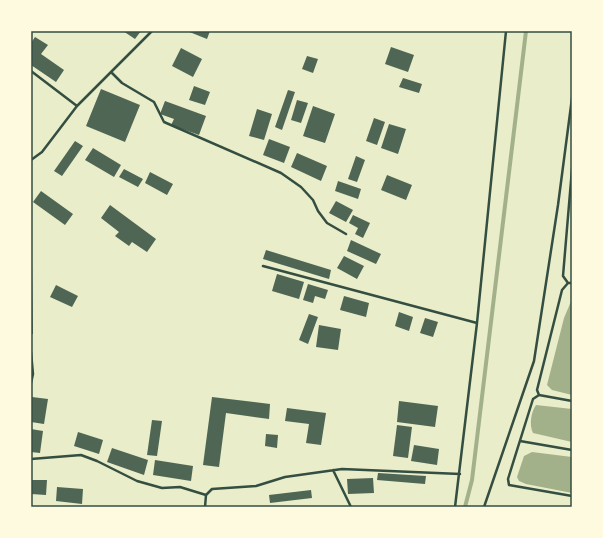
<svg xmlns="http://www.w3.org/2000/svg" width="603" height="538" viewBox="0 0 603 538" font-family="'Exo 2',sans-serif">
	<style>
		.water { fill: #a3b18a }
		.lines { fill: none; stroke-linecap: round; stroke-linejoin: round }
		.stream { stroke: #a3b18a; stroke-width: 4 }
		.building { fill: #4f6655 }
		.path { stroke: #344e41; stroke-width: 2.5 }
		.service { stroke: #344e41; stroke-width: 2.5 }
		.neatline { fill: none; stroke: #344e41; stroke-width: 1.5 }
	</style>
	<rect width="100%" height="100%" fill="#e9edc9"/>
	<path class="water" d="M572,299v96l-20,-5 -5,-5 17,-67z
		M536,405l36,4v33l-39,-9c-4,-8 -2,-21 3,-28z
		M532,452l40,5v36l-46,-9 -7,-3 -2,-4 7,-21z"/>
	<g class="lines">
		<path class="stream" d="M465,507l7,-27 54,-449"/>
	</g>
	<path class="building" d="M123,31h18l-6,8z
		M187,31h23l-3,8z
		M35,37l13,8 -7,9 23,16 -8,12 -25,-17v-22z
		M391,47l23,8 -6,17 -23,-8z
		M181,48l21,11 -9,18 -21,-11z
		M307,56l11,3 -5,14 -11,-4z
		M403,78l19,6 -3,9 -20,-6z
		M194,86l16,6 -5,13 -16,-5z
		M101,89l39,16 -15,37 -39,-16z
		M288,90l7,2 -13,38 -7,-3z
		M297,100l11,3 -7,20 -10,-3z
		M165,101l41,15 -7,19 -28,-10 3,-6 -14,-5z
		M313,106l22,8 -10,29 -22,-7z
		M257,109l15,5 -8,26 -15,-4z
		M374,118l11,4 -8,23 -11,-4z
		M389,124l17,5 -8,25 -17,-6z
		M269,139l21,8 -6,16 -21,-8z
		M75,141l8,5 -21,30 -8,-5z
		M93,148l28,17 -7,12 -29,-17z
		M297,153l30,13 -6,15 -30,-14z
		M356,156l9,4 -8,22 -9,-3z
		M124,169l19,10 -5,8 -19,-10z
		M150,172l23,12 -6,11 -22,-12z
		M387,175l25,10 -6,15 -25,-10z
		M338,181l23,8 -3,10 -23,-8z
		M41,191l32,23 -8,11 -32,-23z
		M336,201l17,9 -7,12 -17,-9z
		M110,205l46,34 -9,13 -15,-10 -3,4 -14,-10 4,-4 -18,-14z
		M353,215l17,8 -7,15 -8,-4 3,-6 -9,-5z
		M351,240l30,14 -5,10 -29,-13z
		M266,250l65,20 -2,9 -66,-20z
		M344,256l20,10 -7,13 -20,-11z
		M31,265h1l1,69h-2z
		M277,274l27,8 -5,17 -27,-8z
		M308,284l20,6 -3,9 -10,-3 -2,7 -10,-3z
		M56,285l22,11 -6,11 -22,-10z
		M344,296l25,7 -3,14 -26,-7z
		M399,312l14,5 -4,14 -14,-5z
		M309,314l9,3 -10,27 -9,-4z
		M425,318l13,4 -5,15 -13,-4z
		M319,325l22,4 -3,21 -22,-3z
		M32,397l16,2 -4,25 -13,-2z
		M212,397l58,7 -1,15 -43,-6 -7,54 -16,-2z
		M399,401l39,5 -3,21 -38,-5z
		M287,408l39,5 -5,32 -15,-2 3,-19 -24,-3z
		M152,420l10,1 -5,35 -10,-1z
		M397,425l15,2 -4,31 -15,-2z
		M31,429l12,2 -3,22 -9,-1z
		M78,432l25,8 -4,14 -25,-8z
		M266,434l12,1 -1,13 -12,-2z
		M414,445l25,4 -2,16 -26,-4z
		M112,448l36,12 -4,15 -37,-13z
		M155,460l38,6 -2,15 -38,-6z
		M378,473l48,3 -1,8 -48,-4z
		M373,478l1,15 -26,1 -1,-15z
		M31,480h16l-1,15 -15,-1z
		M57,487l26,2 -1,15 -26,-3z
		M311,490l1,8 -42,5 -1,-8z"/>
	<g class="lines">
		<path class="path" d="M572,169l-9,107 5,7h4
			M568,283l-6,7 -25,100 2,5 33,6
			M539,395l-6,4 -25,80 1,6 63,11
			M520,441l52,9
			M484,507l50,-146 24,-156 14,-107"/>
		<path class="service" d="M31,71l46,35 -35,46 -11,8
			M111,72l11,11 32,19 10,20 117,51 20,14 12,13 5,11 9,12 19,11
			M77,106l75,-75
			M263,266l214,57 -22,184
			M477,323l29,-292
			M31,352l2,22 -2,9
			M31,459l50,-4 16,6 40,20 25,7 18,-1 26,8
			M333,470l18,37
			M205,507l1,-12 6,-6 44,-3 29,-9 57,-8 118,5"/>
	</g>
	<rect width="603" height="538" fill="none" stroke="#fefae0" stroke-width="64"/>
	<rect x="32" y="32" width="539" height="474" class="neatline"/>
</svg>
